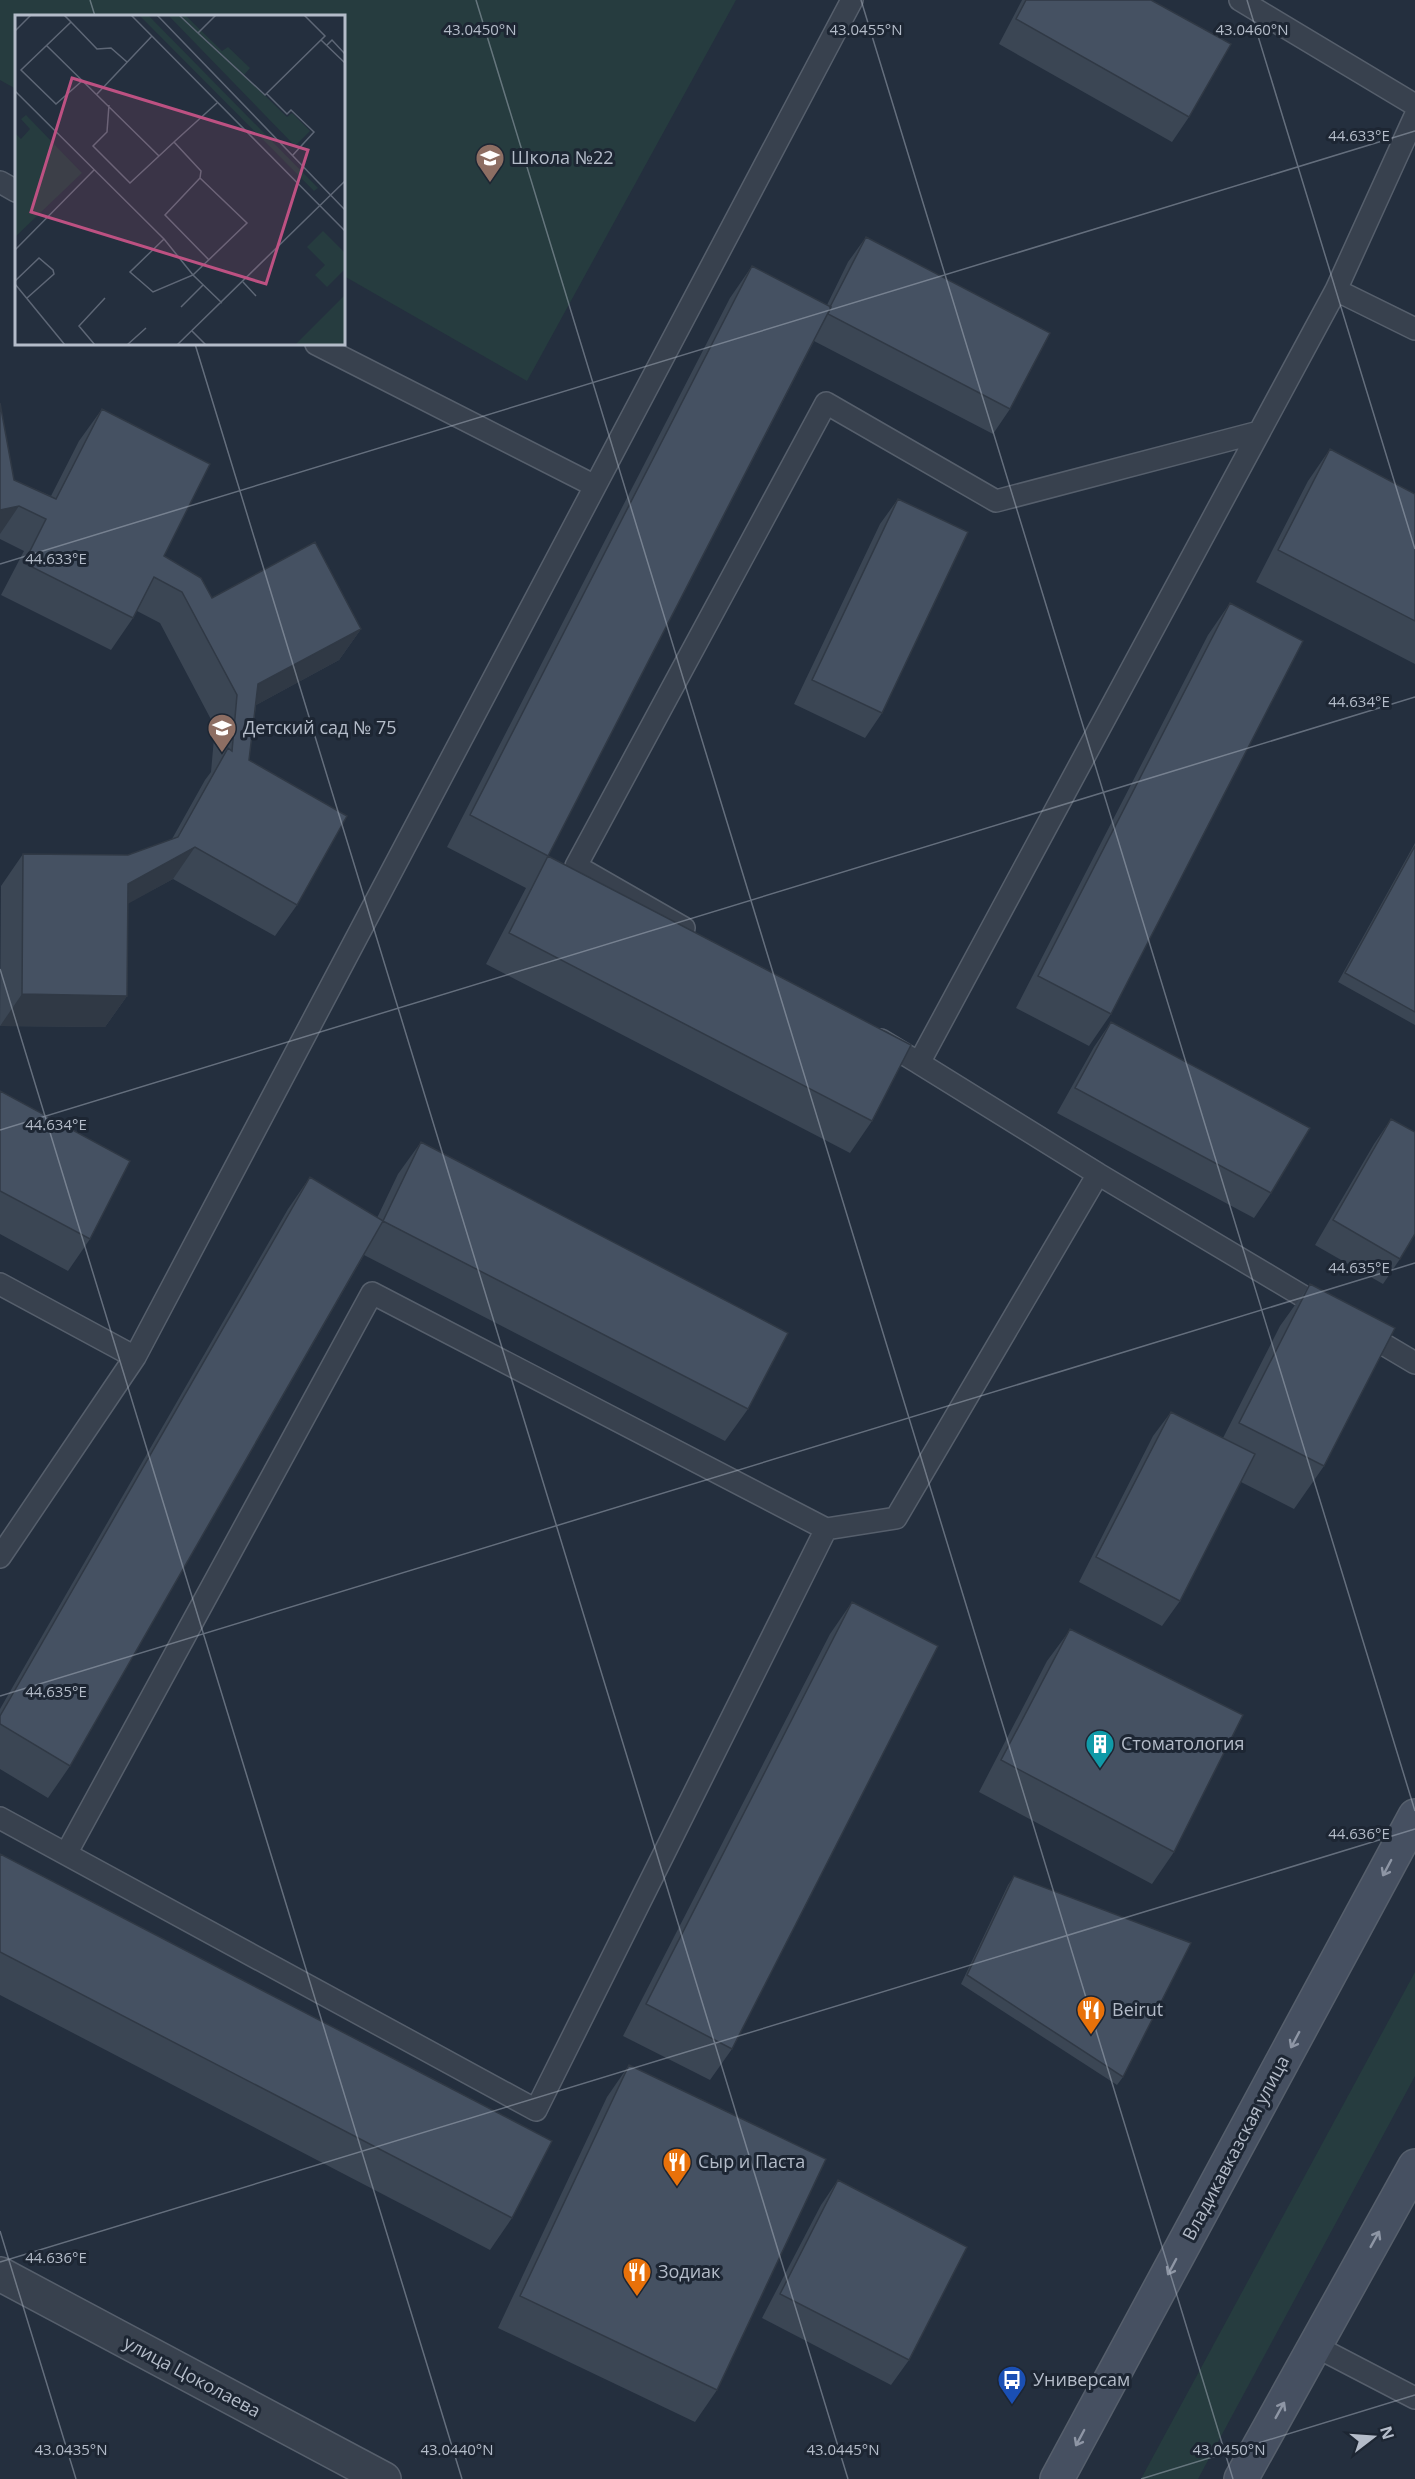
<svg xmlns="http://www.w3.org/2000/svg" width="1415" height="2479" viewBox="0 0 1415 2479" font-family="'Open Sans',sans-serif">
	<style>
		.green { fill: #263c3f }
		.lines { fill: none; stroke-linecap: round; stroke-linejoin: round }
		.service-casing { stroke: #565f6c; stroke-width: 24 }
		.tertiary-casing { stroke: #565f6c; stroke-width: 36 }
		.secondary-casing { stroke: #565f6c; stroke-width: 36 }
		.service { stroke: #38414e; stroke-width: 21 }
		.tertiary { stroke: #38414e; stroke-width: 33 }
		.secondary { stroke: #465061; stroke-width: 33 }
		.wall { fill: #3b4654 }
		.shaded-wall { fill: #303945 }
		.building { fill: #455162; stroke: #303945; stroke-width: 1.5 }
		.oneway { stroke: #8e96a5 }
		.ticks { fill: none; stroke: #b4bcc9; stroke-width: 1.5; stroke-opacity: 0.45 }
		.labels { text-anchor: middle; stroke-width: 6; stroke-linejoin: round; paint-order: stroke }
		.poi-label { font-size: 18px; fill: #b4bcc9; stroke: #1d2633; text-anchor: start }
		.street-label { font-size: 18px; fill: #b4bcc9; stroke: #1d2633 }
		.inset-road { fill: none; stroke: #5e6776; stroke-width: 1.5 }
		.view { fill: #bd5182; fill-opacity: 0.15; stroke: #bd5182; stroke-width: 3 }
		.inset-edge { fill: none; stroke: #b4bcc9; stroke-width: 3 }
		.ticks-label { font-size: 15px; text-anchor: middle; fill: #b4bcc9; stroke: #1d2633; stroke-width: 6; stroke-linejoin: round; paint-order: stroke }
	</style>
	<rect width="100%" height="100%" fill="#242f3e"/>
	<path class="green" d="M0,0h736l-209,381 -183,-105v-260h-328v73l-16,-9z
		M1415,1972v104l-217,403h-57z"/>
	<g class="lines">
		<g class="service-casing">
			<path id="service" d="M1240,0l175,105
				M0,182l16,9
				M1336,290l79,39
				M316,344l279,142
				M684,928l-108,-62 250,-463 170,98 263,-69
				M881,1040l38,23
				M1098,1174l-179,-111 417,-773 79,-174
				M0,1284l135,73 -135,200
				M1361,1331l54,32
				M135,1357l717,-1357
				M0,1818l536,292 290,-581 70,-11 202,-344 228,136
				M66,1854l306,-561 454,236
				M1315,2346l100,52"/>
		</g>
		<g class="tertiary-casing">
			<path id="tertiary" d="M0,2274l384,205"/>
		</g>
		<g class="secondary-casing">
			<path id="secondary" d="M1057,2479l358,-663
				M1241,2479l174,-313"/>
		</g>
		<use href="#service" class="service"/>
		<use href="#tertiary" class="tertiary"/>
		<use href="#secondary" class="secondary"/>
	</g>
	<path class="wall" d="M1022,0h129l38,117 -17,25 -173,-98z
		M866,237l144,172 -17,25 -179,-93 -266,515 324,265 -22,32 -364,-189 40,-76 -79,-41 283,-549 22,-32 75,39 21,-43z
		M0,403l14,77 37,16 28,-55 23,-32 62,147 48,42 149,31 -22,31 -83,45 -7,55 48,145 -22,31 -102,-57 -45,24 -1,93 -22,31 -105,-1 1,-140 22,-32 105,1 44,-16 33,-59 6,-8 4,-45 -55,-104 -23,-12 -4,7 -22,32 -110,-55 23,-44 -24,-12z
		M1330,449l85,45v170l-159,-82 52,-101z
		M898,499l-16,214 -17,25 -71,-34 86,-180z
		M1230,603l-119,411 -22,32 -73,-38 192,-373z
		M1415,843v182l-77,-43z
		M1111,1022l160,171 -17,25 -197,-105 37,-66z
		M0,1091l90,148 -22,32 -68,-37z
		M1391,1119l9,140 -17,25 -68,-39 59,-101z
		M421,1142l327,267 -23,32 -361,-186 -294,511 -22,32 -48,-29v-60l288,-500 22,-32 67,41 21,-44z
		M1310,1284l14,182 -30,43 -53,-27 -61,119 -18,25 -83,-44 74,-146 18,-24 52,26 57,-112z
		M852,1602l-120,447 -22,31 -87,-44 207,-402z
		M1070,1630l104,222 -22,32 -173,-92 68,-131z
		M0,1854l512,364 -22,32 -490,-255z
		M1014,1876l109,201 -6,8 -156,-101 47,-99z
		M629,2065l88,325 -22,32 -197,-94 109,-231z
		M838,2180l71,180 -18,25 -129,-67 59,-113z"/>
	<path class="shaded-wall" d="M19,506l-19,28v-24z
		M361,629l-22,31 -103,56 22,-32z
		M195,847l-22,32 -67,37 22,-32z
		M22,994l105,2 -22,31 -105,-1z"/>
	<path class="building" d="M1026,0h125l80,44 -42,73 -173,-98z
		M866,237l184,96 -40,76 -182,-95 3,-7h-1z
		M752,266l79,41 -283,549 -78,-41z
		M0,403l14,77 42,19 46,-90 108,55 -46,92 37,22 11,20 103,-56 46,87 -103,55 -9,76 98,56 -50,89 -102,-58 -67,37 -1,112 -105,-2 1,-140 105,1 50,-18 50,-89 4,3 5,-56 -55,-103 -28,-15 -21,41 -109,-55 22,-44 -27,-13 -19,4z
		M1330,449l85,45v127l-137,-71z
		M898,499l70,33 -86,181 -70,-33z
		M1230,603l73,38 -192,373 -73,-38z
		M1415,846v166l-70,-39z
		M548,856l363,189 -39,76 -363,-188z
		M1111,1022l199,106 -39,65 -196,-105z
		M0,1091l130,70 -40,78 -90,-48z
		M1391,1119l24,13v102l-15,25 -67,-39z
		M421,1142l367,191 -40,76 -365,-188 -313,545 -70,-42v-8l310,-539 73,44z
		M1310,1284l85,44 -71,138 -85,-43z
		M1171,1412l84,42 -75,147 -84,-44z
		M852,1602l86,44 -206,403 -86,-45z
		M1070,1629l173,86 -69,137 -173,-92z
		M0,1854l552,287 -40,77 -512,-266z
		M1014,1876l177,67 -68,134 -156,-102z
		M629,2065l197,94 -109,231 -197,-94z
		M838,2180l129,67 -58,113 -129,-66z"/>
	<defs><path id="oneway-shaft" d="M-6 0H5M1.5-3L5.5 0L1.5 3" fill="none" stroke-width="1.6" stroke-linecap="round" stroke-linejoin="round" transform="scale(1.5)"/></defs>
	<g class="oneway">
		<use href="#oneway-shaft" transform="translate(1387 1868) rotate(118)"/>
		<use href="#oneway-shaft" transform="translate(1295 2040) rotate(118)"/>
		<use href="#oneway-shaft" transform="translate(1375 2239) rotate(-61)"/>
		<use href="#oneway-shaft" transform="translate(1172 2267) rotate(118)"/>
		<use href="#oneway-shaft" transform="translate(1280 2410) rotate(-61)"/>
		<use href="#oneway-shaft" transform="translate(1080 2438) rotate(118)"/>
	</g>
	<path class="ticks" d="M90,0l5,16M476,0l757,2479M861,0l554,1811M1247,0l168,549M195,344l653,2135M0,564l1415,-433M0,969l462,1510M0,1130l1415,-433M0,1696l1415,-433M0,2231l76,248M0,2262l1415,-433M1141,2479l274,-84"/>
	<defs>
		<g id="school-pin" transform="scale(1.5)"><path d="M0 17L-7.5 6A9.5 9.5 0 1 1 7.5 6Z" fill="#8d6e63" stroke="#1d2633"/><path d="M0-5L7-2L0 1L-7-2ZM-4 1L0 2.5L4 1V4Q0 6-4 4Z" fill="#fff"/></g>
		<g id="building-pin" transform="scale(1.5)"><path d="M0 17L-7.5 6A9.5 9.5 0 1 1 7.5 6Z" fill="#0f9aa8" stroke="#1d2633"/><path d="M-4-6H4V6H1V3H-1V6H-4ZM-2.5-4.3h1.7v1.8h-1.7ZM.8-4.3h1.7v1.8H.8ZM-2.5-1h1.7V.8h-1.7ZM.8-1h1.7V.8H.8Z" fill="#fff"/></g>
		<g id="restaurant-pin" transform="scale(1.5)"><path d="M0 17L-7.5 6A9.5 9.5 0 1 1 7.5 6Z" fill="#e8710a" stroke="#1d2633"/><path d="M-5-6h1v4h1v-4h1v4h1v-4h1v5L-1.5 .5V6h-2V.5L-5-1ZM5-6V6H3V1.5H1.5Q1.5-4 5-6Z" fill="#fff"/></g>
		<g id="bus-pin" transform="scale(1.5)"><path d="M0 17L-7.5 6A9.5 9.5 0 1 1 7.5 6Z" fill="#1a4fb4" stroke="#1d2633"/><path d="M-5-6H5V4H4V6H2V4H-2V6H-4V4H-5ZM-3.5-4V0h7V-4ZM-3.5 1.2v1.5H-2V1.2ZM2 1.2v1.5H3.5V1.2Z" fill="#fff"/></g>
	</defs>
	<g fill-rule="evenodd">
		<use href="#school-pin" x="490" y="158"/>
		<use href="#school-pin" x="222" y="728"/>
		<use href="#building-pin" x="1100" y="1744"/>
		<use href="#restaurant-pin" x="1091" y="2010"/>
		<use href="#restaurant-pin" x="677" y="2162"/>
		<use href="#restaurant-pin" x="637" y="2272"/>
		<use href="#bus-pin" x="1012" y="2380"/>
	</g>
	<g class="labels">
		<g class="poi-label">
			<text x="511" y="164">Школа №22</text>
			<text x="243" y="734">Детский сад № 75</text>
			<text x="1121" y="1750">Стоматология</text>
			<text x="1112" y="2016">Beirut</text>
			<text x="698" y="2168">Сыр и Паста</text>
			<text x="658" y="2278">Зодиак</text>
			<text x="1033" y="2386">Универсам</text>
		</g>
		<g class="street-label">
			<text transform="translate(1236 2148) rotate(-62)" y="6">Владикавказская улица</text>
			<text transform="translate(192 2377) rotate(28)" y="6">улица Цоколаева</text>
		</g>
	</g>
	<g transform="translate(15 15)">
		<rect width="330" height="330" fill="#242f3e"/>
		<path d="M124,0h9l170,173 -4,3zM153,0h17l37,36 6,-4 22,21 -6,7 43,42 5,-4 18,18 -15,15zM11,100l56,58 -67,64v-104l6,6 9,-10 -9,-10zM308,216l22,22v16l-18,18 -12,-12 10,-10 -18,-18zM330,280v50h-50z" fill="#263c3f"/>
		<path class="inset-road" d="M49,0l7,7 -50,48 35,34 26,-23M116,0l214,216M142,0l188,195M164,0l19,18M201,0l-18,18 67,62 60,-59 -21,-21M56,7l26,27 14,-1 16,14M0,16l16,-16M306,25l24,23M312,30l5,-5 13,14M32,31l112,110 15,-14M0,76l149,148M251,78l21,21 4,-4 23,22 -22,24M82,79l55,-58M202,88l-43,39 27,29 -1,7 47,45 -54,52 29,28M94,90l-2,27 -14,14 37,37 29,-27M185,163l-35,37 44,45M149,224l29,36 -40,17 -23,-20zM0,235l79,-80M0,266l24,-23 14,12 1,4 -27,24M228,267l13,14M0,269l50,61M166,292l22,-22M177,316l14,14M80,330l-16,-19 26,-28M112,330l19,-17M162,330l168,-164"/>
		<path class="view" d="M57,63l236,72 -42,134 -235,-72z"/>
		<rect width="330" height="330" class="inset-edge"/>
	</g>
	<g class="ticks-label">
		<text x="480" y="35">43.0450°N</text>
		<text x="866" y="35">43.0455°N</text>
		<text x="1252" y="35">43.0460°N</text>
		<text x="1359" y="141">44.633°E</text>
		<text x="56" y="564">44.633°E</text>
		<text x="1359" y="707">44.634°E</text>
		<text x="56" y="1130">44.634°E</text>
		<text x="1359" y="1273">44.635°E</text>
		<text x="56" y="1697">44.635°E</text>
		<text x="1359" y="1839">44.636°E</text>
		<text x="56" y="2263">44.636°E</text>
		<text x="71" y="2455">43.0435°N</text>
		<text x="457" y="2455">43.0440°N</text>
		<text x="843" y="2455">43.0445°N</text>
		<text x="1229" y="2455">43.0450°N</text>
	</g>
	<g transform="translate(1373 2437) rotate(73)" stroke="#1d2633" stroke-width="4.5" paint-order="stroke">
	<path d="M0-4.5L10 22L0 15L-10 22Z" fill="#b4bcc9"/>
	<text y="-9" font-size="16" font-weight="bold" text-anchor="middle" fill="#b4bcc9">N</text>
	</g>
</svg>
